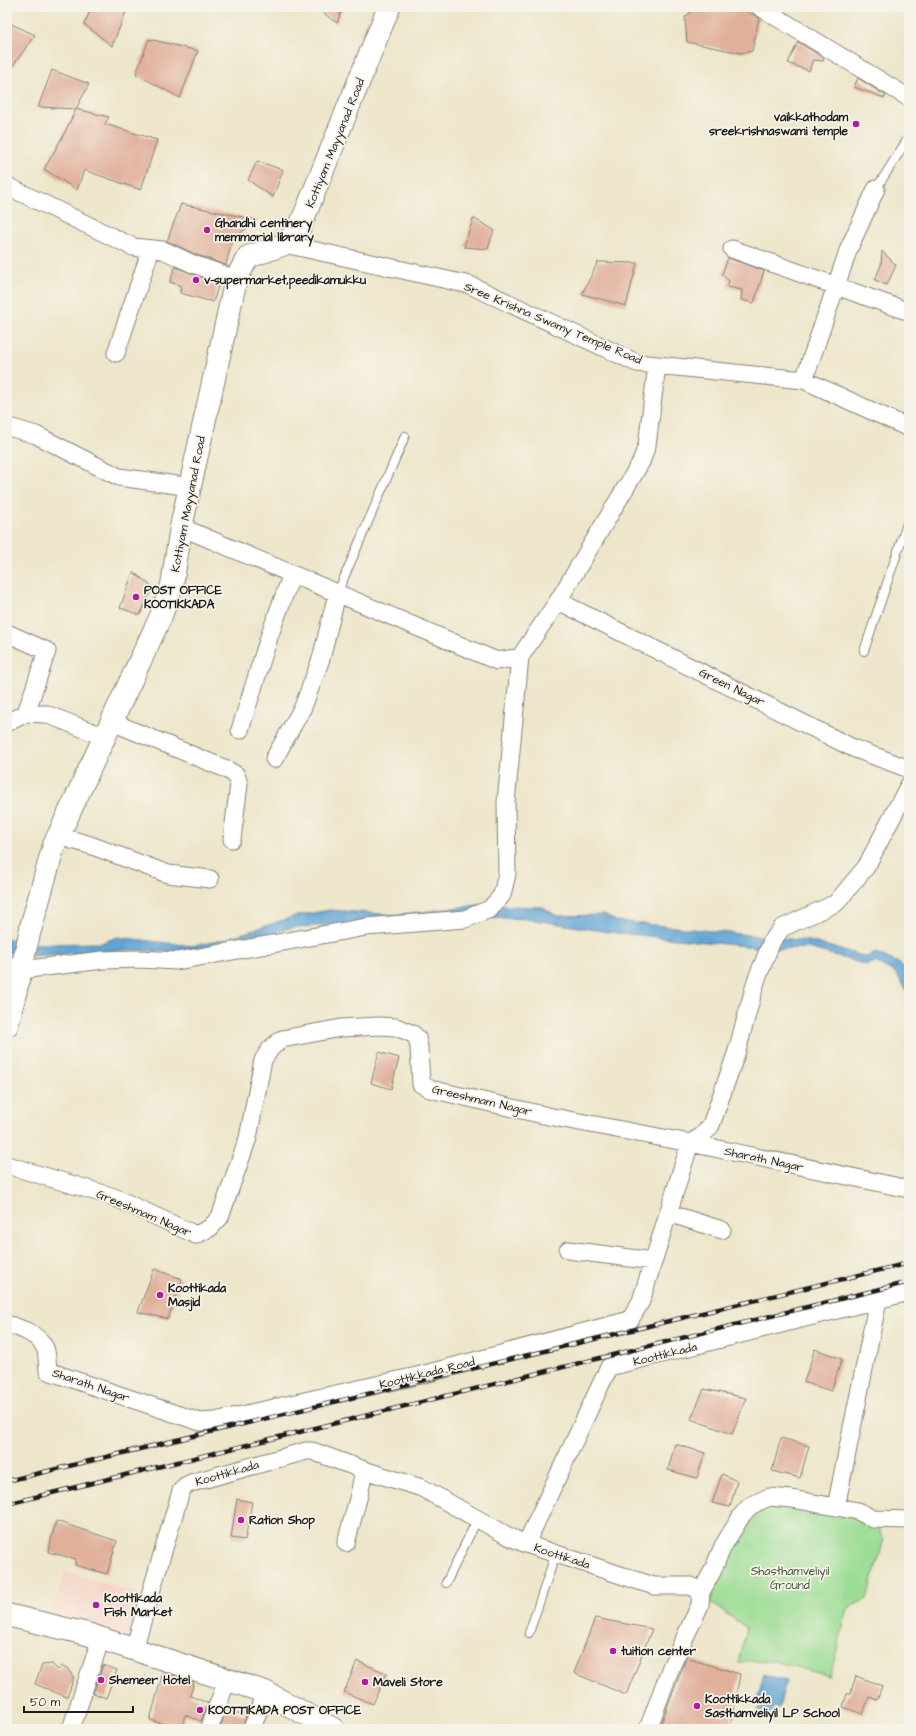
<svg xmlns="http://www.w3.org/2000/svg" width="916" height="1736" viewBox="0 0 916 1736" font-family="'Architects Daughter',sans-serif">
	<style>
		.built { fill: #f6d1c5 }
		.green { fill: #9cdd94; stroke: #5c7c58 }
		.water { fill: #61a5d6; stroke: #3e6079 }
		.building { fill: #e0b09b }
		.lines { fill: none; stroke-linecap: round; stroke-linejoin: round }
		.service-casing { stroke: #848173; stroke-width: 10 }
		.minor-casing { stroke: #848173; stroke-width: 19 }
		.tertiary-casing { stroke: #848173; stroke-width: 23 }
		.secondary-casing { stroke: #848173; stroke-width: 24 }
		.service { stroke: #fff; stroke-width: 8 }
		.minor { stroke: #fff; stroke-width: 17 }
		.tertiary { stroke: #fff; stroke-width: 21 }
		.secondary { stroke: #fff; stroke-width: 22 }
		.rail-casing { stroke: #1c1c1c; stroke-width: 4.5 }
		.rail { stroke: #f7f3e8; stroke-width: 3; stroke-dasharray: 9; stroke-linecap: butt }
		.poi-dot { fill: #b5179e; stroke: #f7f3e8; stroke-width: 1.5 }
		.labels { text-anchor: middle; stroke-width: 3.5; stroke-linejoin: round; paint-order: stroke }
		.poi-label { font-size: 12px; font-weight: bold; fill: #1c1c1c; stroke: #f7f3e8; text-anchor: start }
		.street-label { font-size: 12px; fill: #1c1c1c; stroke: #f7f3e8 }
		.park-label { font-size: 12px; fill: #425640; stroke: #f7f3e8 }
	</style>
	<rect width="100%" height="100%" fill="#f7f3e8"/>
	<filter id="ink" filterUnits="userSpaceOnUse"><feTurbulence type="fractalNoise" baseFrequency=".025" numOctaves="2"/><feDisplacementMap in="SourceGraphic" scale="8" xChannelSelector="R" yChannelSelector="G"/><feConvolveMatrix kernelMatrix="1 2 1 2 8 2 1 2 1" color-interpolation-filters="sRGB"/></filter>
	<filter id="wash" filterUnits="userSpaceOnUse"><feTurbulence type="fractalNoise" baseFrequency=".012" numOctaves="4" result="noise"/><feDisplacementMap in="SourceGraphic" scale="16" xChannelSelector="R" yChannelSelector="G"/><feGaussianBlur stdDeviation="0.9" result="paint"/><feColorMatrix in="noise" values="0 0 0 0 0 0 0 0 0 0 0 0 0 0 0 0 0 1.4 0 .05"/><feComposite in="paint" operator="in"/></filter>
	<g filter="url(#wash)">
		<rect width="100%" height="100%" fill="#ede6ca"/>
		<path class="built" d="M65,1571l75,23 -12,46 -78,-24z"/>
		<path class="green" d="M793,1504l70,15 13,5 8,15 -17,60 -19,9 -18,68 -57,-15 -35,1 9,-34 -37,-26 17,-52 29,-36 10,-9z"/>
		<path class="water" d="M479,905l63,2 15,9 47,-1 12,6 153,16 -5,11 -156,-16 -79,-13 -73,-3 -166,12 -83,25 -81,-3 -96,6 2,-12 69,-1 16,-6 75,9 31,-6 72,-24 35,-6 66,5z
			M7,938l12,4 -2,14 -10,-4z
			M779,938l30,3 58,16 9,-4c28,13 33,9 33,42l-13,-22 -21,-11 -8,3 -59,-17 -34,1z
			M764,1674l22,7 -7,27 -6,-1 -2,8 -13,-3 3,-9 -4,-3z"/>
		<g id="blocks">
			<path class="building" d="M92,7h36l-16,39 -28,-22z
				M315,7h28l-6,16z
				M697,7h38l11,4 13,7 -7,33 -11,2 -54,-11 -2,-25z
				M7,22l28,13 -28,39z
				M149,39l49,12 -18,47 -44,-24z
				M798,42l26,16 -1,3 -10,-1 -4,11 -21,-8z
				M52,70l37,14 -13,25 -38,-2z
				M858,78l28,18 -1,2 -31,-11z
				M76,109l33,8 -4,7 52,16 -16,50 -57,-20 -7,20 -33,-21 19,-33z
				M257,161l26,9 -10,27 -25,-17z
				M181,204l76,16 -25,20 -6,25 -29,-10 -30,-14z
				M473,218l21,12 -6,19 -24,-2z
				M882,251l14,14 -9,20 -12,-5 6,-15z
				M728,258l36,13 -10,32 -13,-3 1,-10 -15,-3 2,-6 -7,-7z
				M598,262l39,1 -11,43 -44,-12z
				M175,267l44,17 -6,18 -33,-9 1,-7 -11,-4z
				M133,572l20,15 -13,28 -20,-7z
				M379,1052l20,6 -8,31 -20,-6z
				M154,1269l28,10 -14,40 -30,-7z
				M815,1349l27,10 -11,32 -27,-9z
				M704,1389l42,9 -14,36 -41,-15z
				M781,1438l28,8 -9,32 -28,-7z
				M675,1444l30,9 -8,25 -29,-8z
				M722,1474l15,7 -7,26 -18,-4z
				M237,1499l15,3 -7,38 -14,-2z
				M56,1521l61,20 -10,33 -32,-9 1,-6 -28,-7z
				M595,1618l57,11 -26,66 -52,-22z
				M686,1658l54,16 -10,55h-71z
				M357,1661l29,12 -13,31 -29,-12z
				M52,1664l6,6 4,-4 5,2 7,10 -7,19 -32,-13 7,-19z
				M103,1665l14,5 -11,28 -13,-5z
				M163,1672l31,10 -4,14 18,7 -7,18 -16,-6 -4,14 -31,-9z
				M856,1676l26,10 -5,14 -8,-3 -6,17 -20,-7 4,-13h3z
				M227,1709l19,7 -4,13h-22z"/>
		</g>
	</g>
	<g filter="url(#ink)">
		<use href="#blocks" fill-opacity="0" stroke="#848173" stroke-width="1"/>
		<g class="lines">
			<g class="service-casing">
				<path id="service" d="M876,189l33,-52
					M337,594l68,-158
					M864,651l45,-133
					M446,1583l31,-63
					M529,1633l27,-80"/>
			</g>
			<g class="minor-casing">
				<path id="minor" d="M760,7l149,91
					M7,186l126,61 30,3 30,14 43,15
					M285,244l185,41 167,78 167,17 105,48
					M732,249l172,61
					M116,353l35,-104
					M804,380l45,-132 27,-59
					M9,427l27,8 83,42 72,10
					M181,527l316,134 23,-4
					M558,601l295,147 56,21
					M7,633l40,18 -21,62
					M112,722l114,47 10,6 3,9 -7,55
					M7,723l19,-10 20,1 59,23
					M240,730l30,-96 22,-60
					M274,759l29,-52 18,-48 16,-65
					M58,836l32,9 78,29 42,5
					M7,964l14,6 82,-10 36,-1 38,2 189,-34 99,-8 25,-10 12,-14 5,-21 -1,-72 14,-145 38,-56 83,-139 6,-17 10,-80
					M7,1165l107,32 82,38 14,-7 10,-11 28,-79 15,-78 8,-12 11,-9 59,-11 38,-2 17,1 17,7 4,4 2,9 2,37 9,5 118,27 142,27 12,-7 9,-11 26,-74 19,-70 16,-40 10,-13 54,-25 30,-36 43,-82
					M668,1213l54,17
					M568,1250l85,11
					M7,1324c13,4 29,9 37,22 4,6 3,18 4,25l152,51 15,-1 206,-46 209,-55 11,-19 49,-158 219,46
					M836,1507l42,-207
					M346,1543l13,-48 5,-25 58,18 86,48 18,8 128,42h37l10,6 -1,13 -29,62 -23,62
					M526,1544l83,-177 300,-75
					M701,1592l11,-20 11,-26 19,-31 8,-9 19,-9 23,2 66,12 15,8 36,1
					M134,1649l47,-158 4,-5 6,-3 115,-32h6l52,19
					M71,1729l30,-91
					M209,1729l18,-49
					M252,1729l13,-37"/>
			</g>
			<g class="tertiary-casing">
				<path id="tertiary" d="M21,970l10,-43"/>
			</g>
			<g class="secondary-casing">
				<path id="secondary" d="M31,927l23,-82 107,-229 11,-31 9,-58 55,-248 12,-22 37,-13 14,-15 90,-222
					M7,1025l14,-55
					M7,1615l80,19 178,58 68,37"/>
			</g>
			<use href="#service" class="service"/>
			<use href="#minor" class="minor"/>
			<use href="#tertiary" class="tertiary"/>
			<use href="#secondary" class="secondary"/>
			<g class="rail-casing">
				<path id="rail" d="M7,1481l902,-218
					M7,1504l902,-222"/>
			</g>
			<use href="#rail" class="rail"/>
		</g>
	</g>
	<g class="poi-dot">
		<circle cx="856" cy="124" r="4"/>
		<circle cx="207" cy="230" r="4"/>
		<circle cx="196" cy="280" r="4"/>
		<circle cx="136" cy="597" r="4"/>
		<circle cx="160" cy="1295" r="4"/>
		<circle cx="241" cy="1520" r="4"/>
		<circle cx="96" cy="1605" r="4"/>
		<circle cx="613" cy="1651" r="4"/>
		<circle cx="101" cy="1680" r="4"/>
		<circle cx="365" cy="1682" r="4"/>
		<circle cx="697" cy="1706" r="4"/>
		<circle cx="200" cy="1710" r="4"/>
	</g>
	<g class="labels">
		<g class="poi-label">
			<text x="848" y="121" text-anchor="end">vaikkathodam<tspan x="848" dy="14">sreekrishnaswami temple</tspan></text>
			<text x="215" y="227">Ghandhi centinery<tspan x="215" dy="14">memmorial library</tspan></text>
			<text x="204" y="284">v-supermarket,peedikamukku</text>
			<text x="144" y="594">POST OFFICE<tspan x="144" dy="14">KOOTIKKADA</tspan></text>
			<text x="168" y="1292">Koottikada<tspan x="168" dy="14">Masjid</tspan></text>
			<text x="249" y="1524">Ration Shop</text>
			<text x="104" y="1602">Koottikada<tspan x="104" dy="14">Fish Market</tspan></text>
			<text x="621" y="1655">tuition center</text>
			<text x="109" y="1684">Shemeer Hotel</text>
			<text x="373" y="1686">Maveli Store</text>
			<text x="705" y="1703">Koottikkada<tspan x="705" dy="14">Sasthamveliyil LP School</tspan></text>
			<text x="208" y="1714">KOOTTIKADA POST OFFICE</text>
		</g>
		<g class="street-label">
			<text transform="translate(335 143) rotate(-68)" y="4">Kottiyam Mayyanad Road</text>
			<text transform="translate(553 323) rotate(23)" y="4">Sree Krishna Swamy Temple Road</text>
			<text transform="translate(188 504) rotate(-79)" y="4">Kottiyam Mayyanad Road</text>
			<text transform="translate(732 687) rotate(26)" y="4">Green Nagar</text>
			<text transform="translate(482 1100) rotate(13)" y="4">Greeshmam Nagar</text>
			<text transform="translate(764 1159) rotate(12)" y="4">Sharath Nagar</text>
			<text transform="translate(144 1213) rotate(23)" y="4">Greeshmam Nagar</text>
			<text transform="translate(665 1354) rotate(-14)" y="4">Koottikkada</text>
			<text transform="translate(427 1373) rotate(-14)" y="4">Koottikkada Road</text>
			<text transform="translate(91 1385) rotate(19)" y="4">Sharath Nagar</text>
			<text transform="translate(227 1473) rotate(-16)" y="4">Koottikkada</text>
			<text transform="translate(562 1556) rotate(18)" y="4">Koottikada</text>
		</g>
		<g class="park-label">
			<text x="790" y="1575">Shasthamveliyil<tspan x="790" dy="14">Ground</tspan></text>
		</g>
	</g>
	<rect width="916" height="1736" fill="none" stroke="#f7f3e8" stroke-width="24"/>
	<path d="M24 1706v6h109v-6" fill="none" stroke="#1c1c1c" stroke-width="2"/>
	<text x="30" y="1706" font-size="12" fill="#1c1c1c" stroke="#f7f3e8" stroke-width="3" paint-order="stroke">50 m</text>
</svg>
